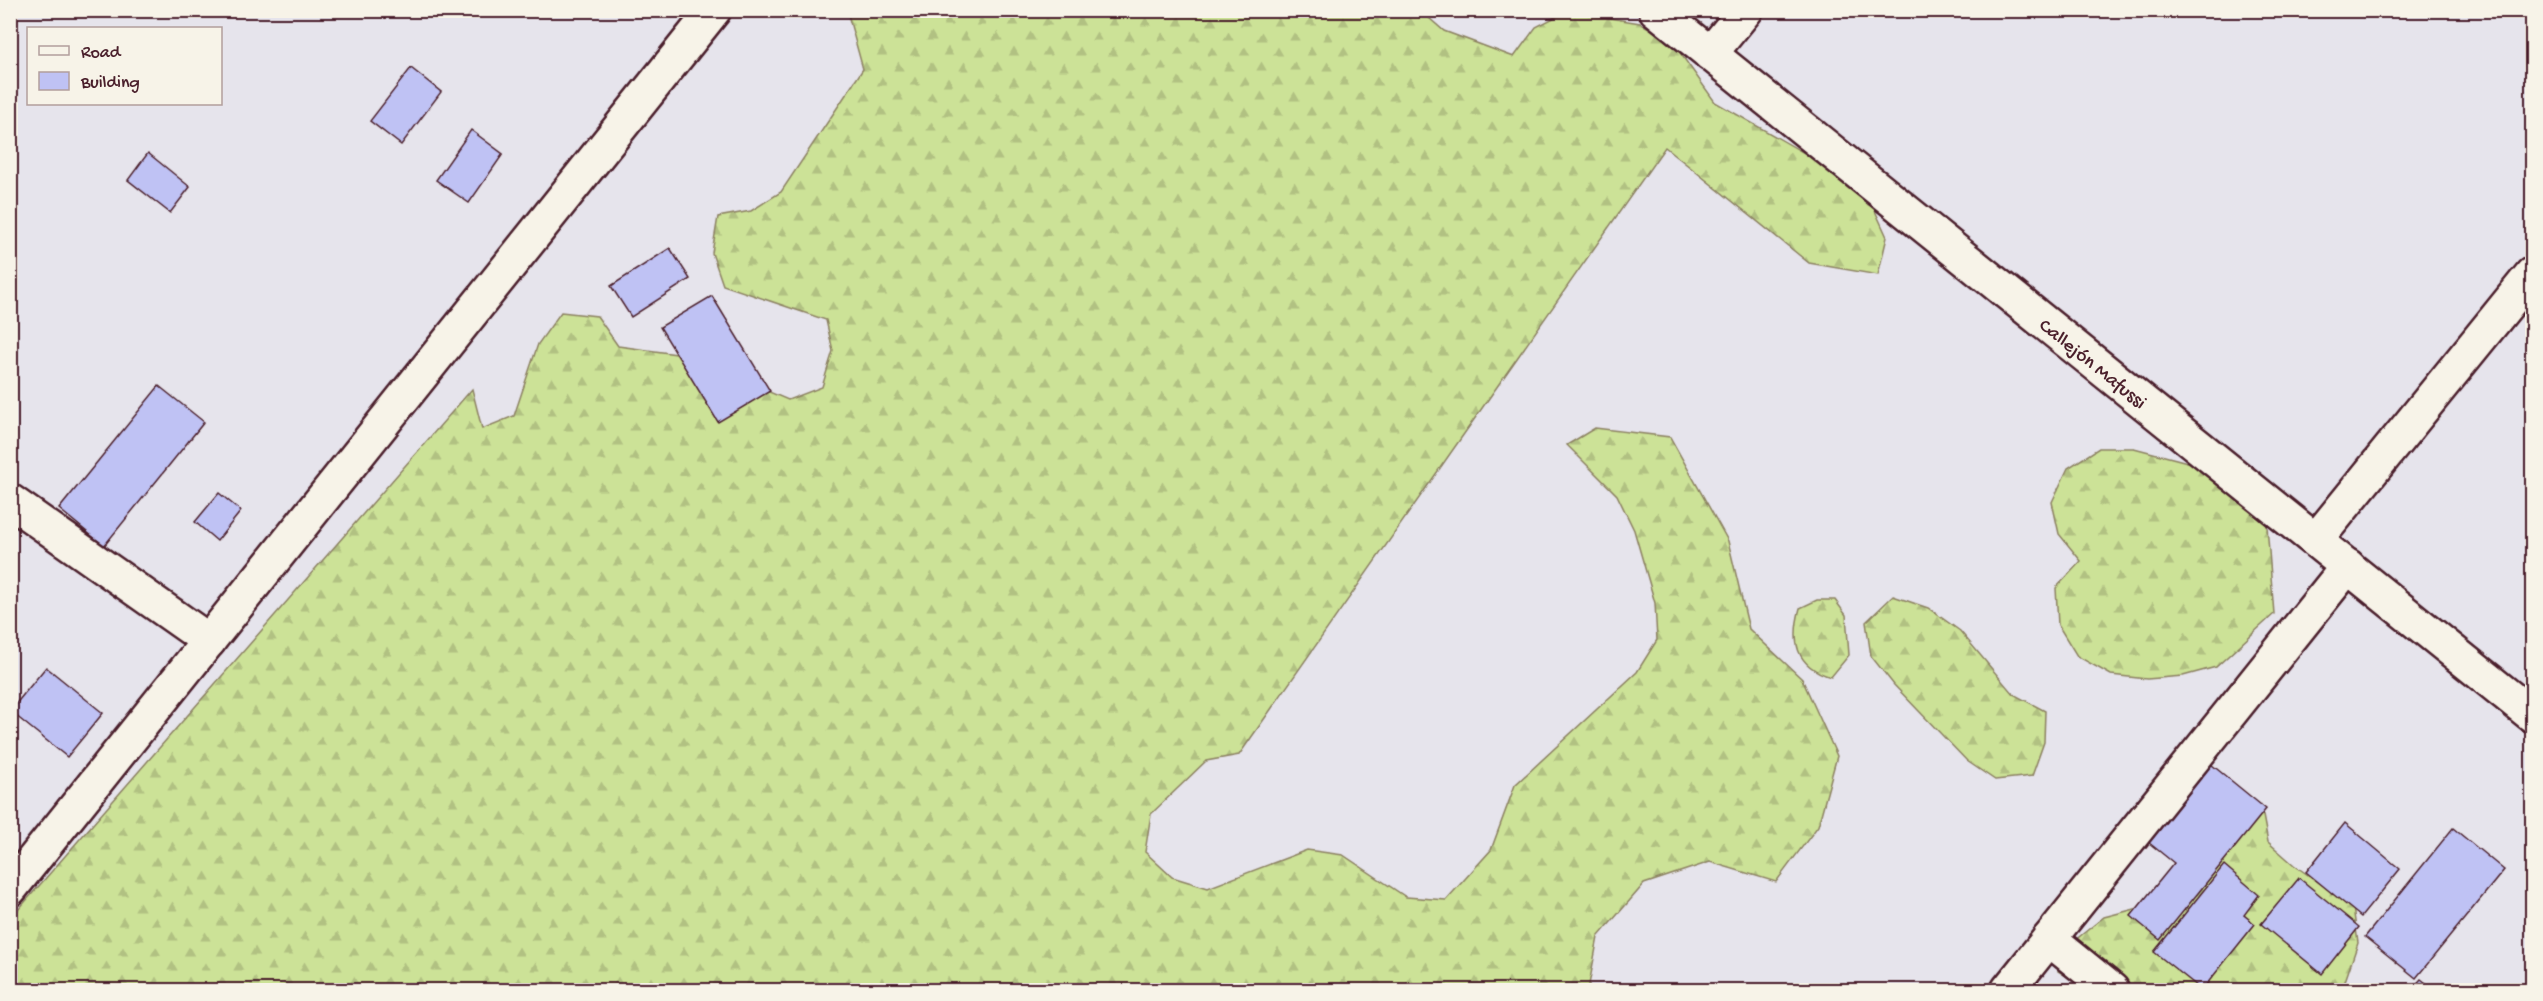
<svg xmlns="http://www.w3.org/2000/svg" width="2543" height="1001" viewBox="0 0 2543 1001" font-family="'Gochi Hand',sans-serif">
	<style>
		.forest { fill: url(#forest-firs); stroke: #8b8061; stroke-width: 1.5 }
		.building { fill: #bfc2f4; stroke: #4a1f2b; stroke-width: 1.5 }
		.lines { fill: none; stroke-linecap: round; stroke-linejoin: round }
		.street-casing { stroke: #4a1f2b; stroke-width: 38 }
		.street { stroke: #f7f3e8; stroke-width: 33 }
		.labels { text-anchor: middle; stroke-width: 6; stroke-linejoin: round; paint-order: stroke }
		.street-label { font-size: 20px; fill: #4a1f2b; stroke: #f7f3e8 }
	</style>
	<defs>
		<pattern id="forest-firs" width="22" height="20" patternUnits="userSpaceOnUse" patternTransform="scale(1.5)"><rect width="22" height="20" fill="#cce297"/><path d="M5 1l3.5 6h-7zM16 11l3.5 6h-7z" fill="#b1c182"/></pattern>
	</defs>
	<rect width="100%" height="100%" fill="#e6e4ec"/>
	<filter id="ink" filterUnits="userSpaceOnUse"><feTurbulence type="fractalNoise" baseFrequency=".0167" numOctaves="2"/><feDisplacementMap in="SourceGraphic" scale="12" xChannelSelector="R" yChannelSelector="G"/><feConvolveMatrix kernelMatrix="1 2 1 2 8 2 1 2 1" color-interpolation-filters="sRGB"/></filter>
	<g filter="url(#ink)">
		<path class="forest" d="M847,11h574l23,20 70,26 22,-30 31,-16 73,12 31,17 44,62 126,72 30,28 16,35 -9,38 -69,-12 -144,-116 -426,608 -33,6 -55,53 -6,38 27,25 36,11 99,-38 36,5 63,42 40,3 45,-50 24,-65 122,-113 20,-32 -2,-37 -21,-73 -17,-35 -50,-50 28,-17 75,9 58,104 21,88 53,50 35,77 -19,70 -42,56 -66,-20 -66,22 -46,53 -10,53h-1577v-72l461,-529 10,40 32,-13 24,-72 23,-32 36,4 21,30 110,15 27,25 33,14 34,-13 11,-36 -7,-31 -103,-35 -11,-32 6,-36 33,-6 30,-19 82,-123z
			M2099,448h35l107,28 24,25 9,113 -58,53 -33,9 -36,3 -36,-4 -34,-19 -19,-31 -2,-37 25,-27 -22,-27 -7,-32 16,-34z
			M1893,596l35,12 32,23 53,63 32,17 -1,31 -12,34 -37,4 -28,-19 -73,-76 -23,-29 -5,-34z
			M1817,600h18l11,15 3,40 -18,22c-36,-11 -40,-36 -31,-69z
			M2261,805l7,37 26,23 59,42 5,36 -16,47h-253l-31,-19 16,-30 30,-24 66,-17z"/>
		<path class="building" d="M411,68l30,24 -40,53 -31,-24z
			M471,130l32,24 -34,49 -33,-23z
			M148,153l42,34 -20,26 -42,-33z
			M670,248l20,31 -59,38 -20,-31z
			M712,296l58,95 -52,31 -58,-95z
			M159,386l45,36 -100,124 -45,-37z
			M219,493l22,18 -24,30 -22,-19z
			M46,667l57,46 -36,44 -57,-46z
			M2201,756l65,53 -106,131 -29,-24 43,-53 -36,-29z
			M2345,823l55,46 -39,48 -55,-45z
			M2453,828l51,42 -88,108 -51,-41z
			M2224,865l35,30 -15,20 11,9 -53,66 -48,-38z
			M2299,878l60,49 -37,47 -61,-50z
			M2421,979l14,11h-24z"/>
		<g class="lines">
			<g class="street-casing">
				<g id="street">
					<path id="s1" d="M1656,10l876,705"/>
					<path d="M1710,54l36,-44"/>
					<path d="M10,501l199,140"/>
					<path d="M2316,540l216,-266"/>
					<path d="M10,889l704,-879"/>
					<path d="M2049,939l63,51"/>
					<path d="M2008,990l340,-424"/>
				</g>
			</g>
			<use href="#street" class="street"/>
		</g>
	</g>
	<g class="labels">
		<g class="street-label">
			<text dy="7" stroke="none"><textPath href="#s1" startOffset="562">Callejón Mafussi</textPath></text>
		</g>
	</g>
	<rect width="2543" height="1001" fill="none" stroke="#f7f3e8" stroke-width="36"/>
	<rect x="18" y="18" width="2507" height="965" fill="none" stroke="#4a1f2b" stroke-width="2" filter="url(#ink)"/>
	<rect x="27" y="27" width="195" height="78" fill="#f7f3e8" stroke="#b29e9c" stroke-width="1.5"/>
	<rect x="39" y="46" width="30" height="9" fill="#f7f3e8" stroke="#b29e9c" stroke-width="1.5"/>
	<text x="81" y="57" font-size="18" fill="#4a1f2b">Road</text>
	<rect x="39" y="72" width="30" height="18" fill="#bfc2f4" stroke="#b29e9c" stroke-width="1.5"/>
	<text x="81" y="87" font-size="18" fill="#4a1f2b">Building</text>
</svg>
